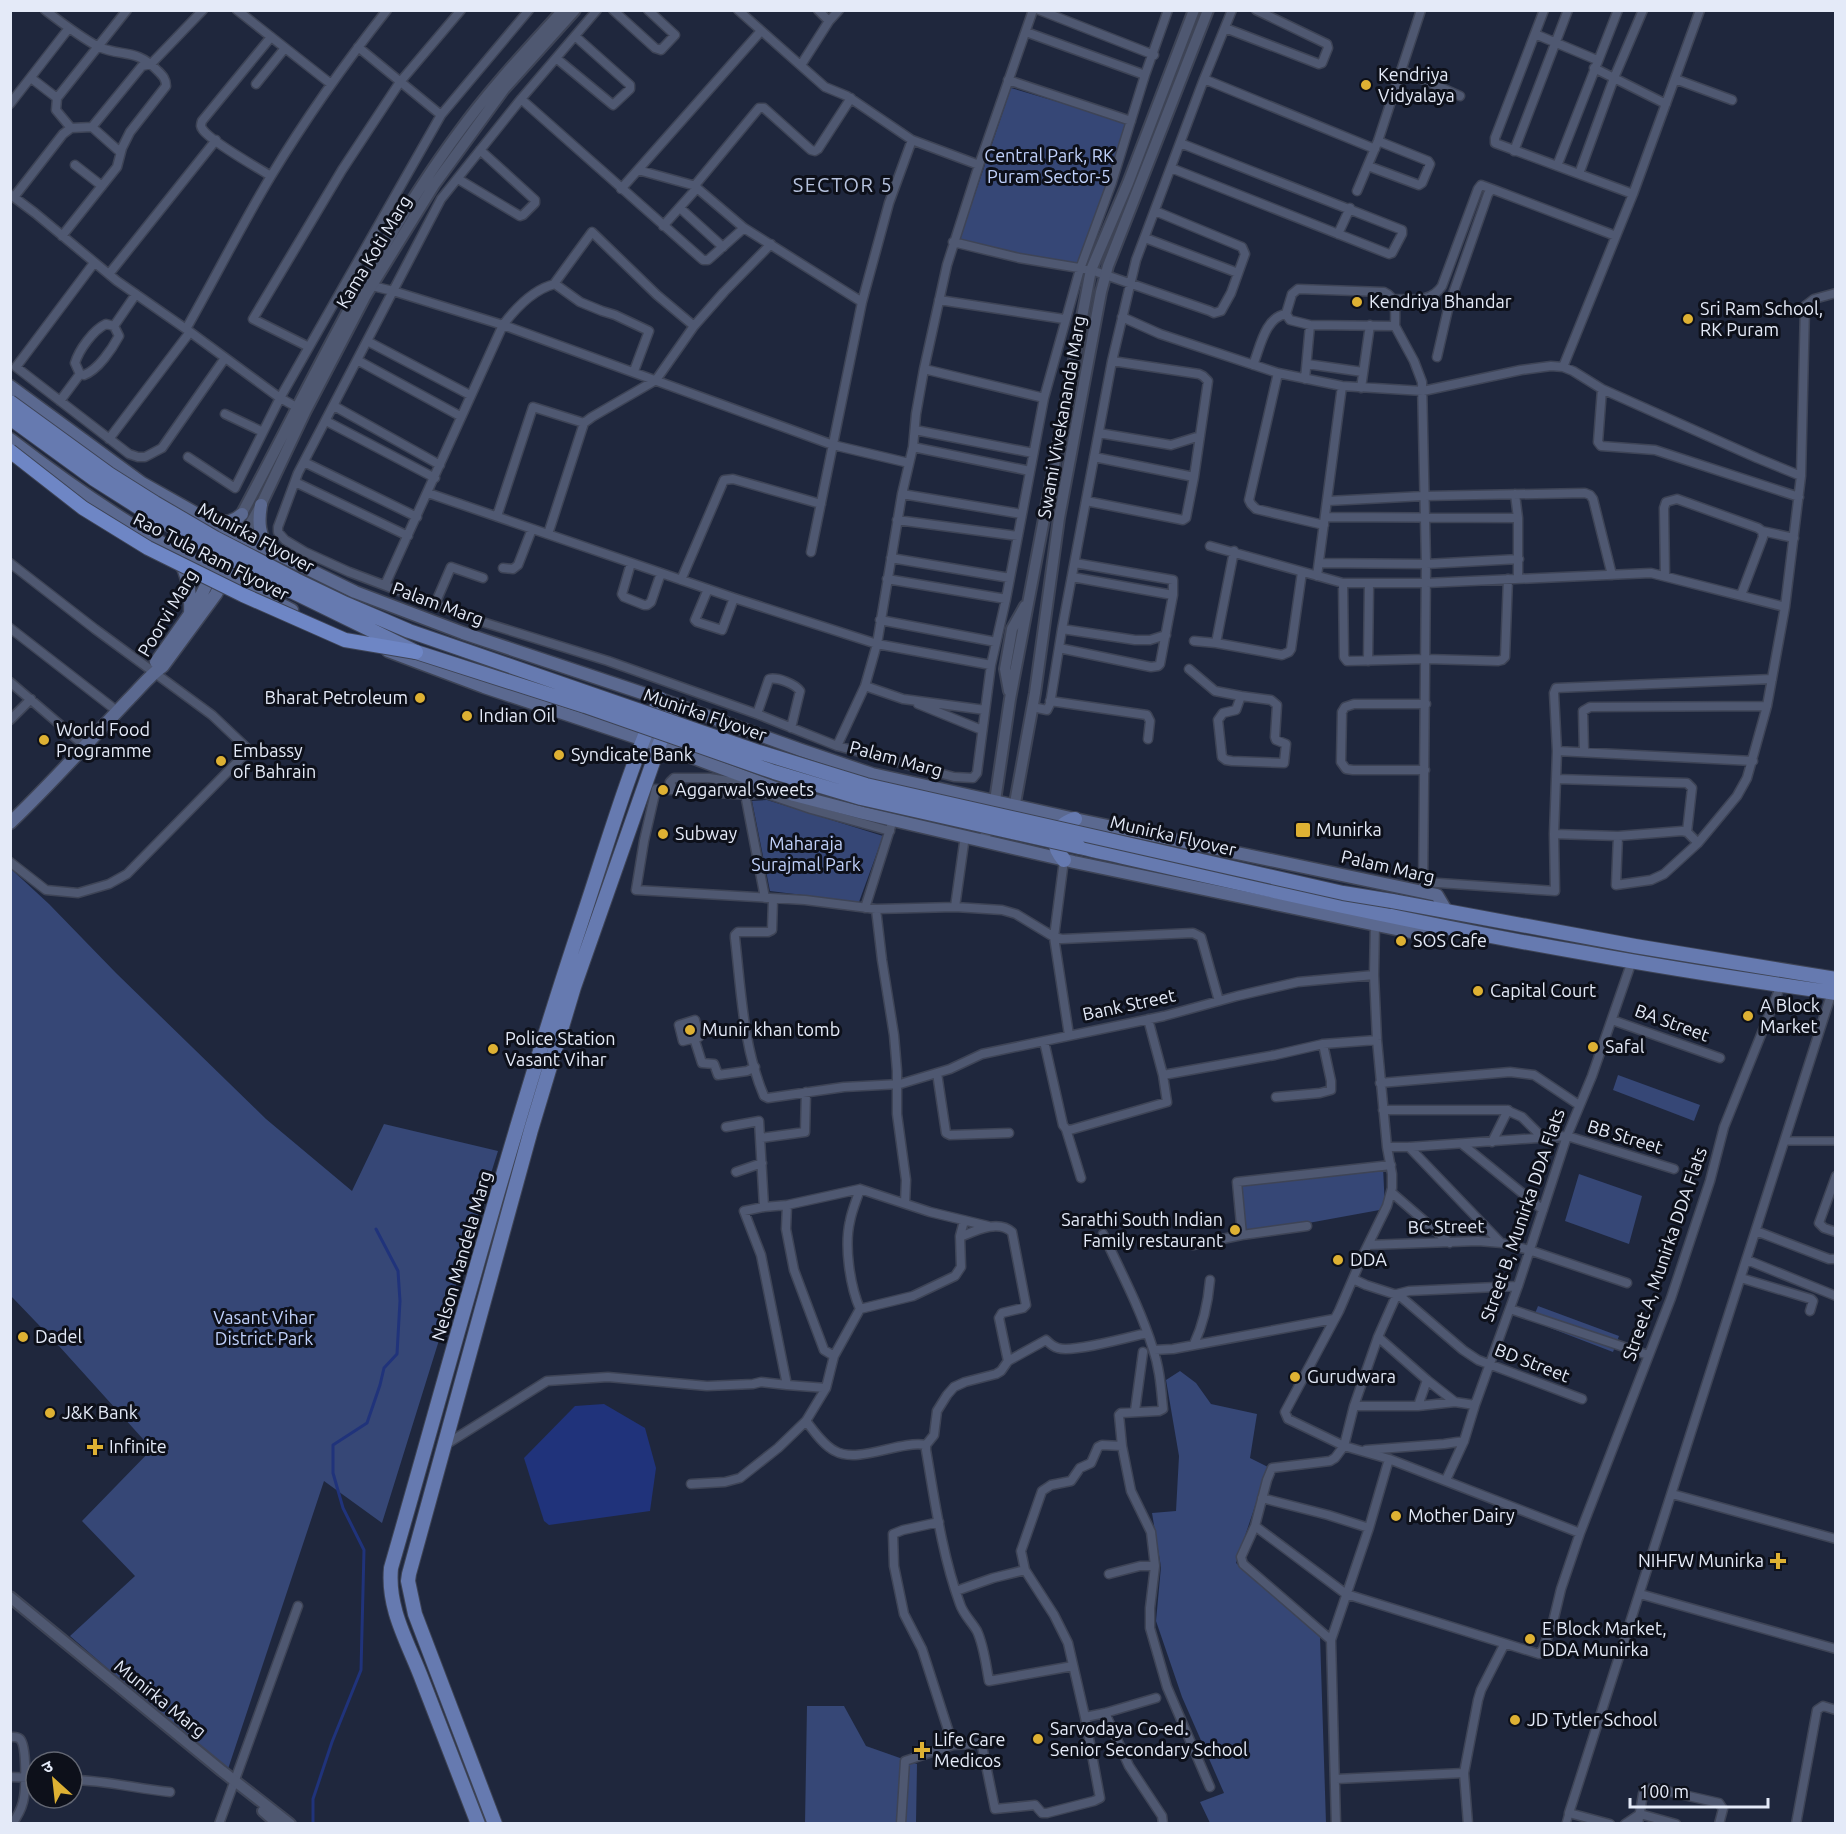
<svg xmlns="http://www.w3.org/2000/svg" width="1846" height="1834" viewBox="0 0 1846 1834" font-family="Ubuntu,'Noto Sans Devanagari',sans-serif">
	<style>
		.green { fill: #364776 }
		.water { fill: #20337b }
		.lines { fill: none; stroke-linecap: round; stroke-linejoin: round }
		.stream { stroke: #20337b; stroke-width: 3 }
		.pedestrian-casing { stroke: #3e4456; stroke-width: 10 }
		.minor-casing { stroke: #3e4456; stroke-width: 11 }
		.tertiary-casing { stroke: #3e4456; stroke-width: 14 }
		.secondary-casing { stroke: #3e4456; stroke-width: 15 }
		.primary-casing { stroke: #3e4456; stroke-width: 16 }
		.pedestrian { stroke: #4f5871; stroke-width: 7 }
		.minor { stroke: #4f5871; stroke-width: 8 }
		.tertiary { stroke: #4f5871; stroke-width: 10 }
		.secondary { stroke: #5b6990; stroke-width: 12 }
		.primary { stroke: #667ab0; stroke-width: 14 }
		.primary-bridge-casing { stroke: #3e4456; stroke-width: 16; stroke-linecap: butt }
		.trunk-bridge-casing { stroke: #3e4456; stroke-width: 16; stroke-linecap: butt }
		.primary-bridge { stroke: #667ab0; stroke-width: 14 }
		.trunk-bridge { stroke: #6e86c5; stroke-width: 14 }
		.poi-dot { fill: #deb133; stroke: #0d101a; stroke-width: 2 }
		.labels { text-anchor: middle; stroke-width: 6; stroke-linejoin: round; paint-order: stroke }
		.poi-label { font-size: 18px; fill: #e4eaf8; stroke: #0d101a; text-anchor: start }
		.park-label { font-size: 18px; fill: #c0d1fb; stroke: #0d101a }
		.street-label { font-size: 18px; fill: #e4eaf8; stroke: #0d101a }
		.neighbourhood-label { font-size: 20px; letter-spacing: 1.5px; fill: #b6c2de; stroke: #0d101a }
	</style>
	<rect width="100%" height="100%" fill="#1f273d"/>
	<path class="green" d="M1011,88l118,35 -52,145 -118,-27z
		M767,800l116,36 -24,66 -89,-11 -18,-90z
		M10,868l39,36 67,69 150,146 86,72 32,-67 114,27 -116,372 -58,-42 -97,291 -157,-136 65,-60 -53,-55 70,-72 -93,-103 -48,-50z
		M1618,1075l82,30 -6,16 -81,-31z
		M1383,1167l2,42 -143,26 -5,-53z
		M1579,1174l63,22 -13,48 -64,-23z
		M1538,1306l81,30 -6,16 -81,-31z
		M1180,1371l16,12 15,21 46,10 -7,44 18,9 -32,96 84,73 6,187h-116l-10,-21 24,-9 -42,-96 -26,-76 5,-54 -9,-54 24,-2 3,-55 -13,-76z
		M807,1706h37l22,40 51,18 -1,59 -111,1z"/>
	<path class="water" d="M604,1404l41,24 11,40 -6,43 -101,14 -5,-4 -20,-63 51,-52z"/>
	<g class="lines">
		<path class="stream" d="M313,1824v-25l19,-57 29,-72 3,-120 -21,-42 -10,-35v-28l34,-22 13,-38 4,-17 13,-14 3,-53 -2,-30 -22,-42"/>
		<g class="pedestrian-casing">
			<path id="pedestrian" d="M1785,1141h51
				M1566,1824l3,-11"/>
		</g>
		<g class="minor-casing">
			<path id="minor" d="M45,10c17,13 35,27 54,37 23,10 37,1 59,24 5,5 8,8 8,15l-36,46 -8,16 -5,19 -55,69
				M237,10l94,74
				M597,10l-76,89 -80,100 -143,274 -20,54v5l7,8 20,12 44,20 130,49 129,40 149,53 80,32 117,31 19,1 4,-5 14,-108 15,-66 38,-201 36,-129 32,-87 33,-107 23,-65
				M613,10l42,38 6,2 14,-15 -27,-25
				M738,10l87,77 22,9 65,44 67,25
				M818,10l11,11
				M1039,10l115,45
				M1544,10l-49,128v5l138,51
				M1225,28l94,36 3,-1 6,-15 -1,-4 -71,-34
				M1026,32l119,43
				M1535,34l62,26
				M271,37l-69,84c-1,4 -2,5 1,9 9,12 53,37 68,46
				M358,47l83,68
				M556,58l57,47 17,-16v-4l-55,-49
				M801,65l28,-44 10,-11
				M1594,68l72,36
				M1401,70l59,26
				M31,78l26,20 70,-88
				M1204,79l171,70
				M1675,79l57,21
				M1008,80l123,41
				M256,84l29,-36
				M57,98l-1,12 15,18
				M851,98l-33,51 -3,2 -4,-1 -47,-42h-5l-63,76 1,4 47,40 118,74
				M521,99l182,161h5l36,-32
				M10,104l59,-76
				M92,127l28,25
				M1514,151l54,-141
				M75,165l27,21
				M1368,166l51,19 3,-2 8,-19 -2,-3 -50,-20
				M1557,166l61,-156
				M1171,168l218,86 3,-1 10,-19v-4l-222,-87
				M638,170l58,16
				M1579,174l35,-96 29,-68
				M458,179l62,37 3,-1 12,-12v-3l-55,-50
				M621,189l140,-158
				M1357,191l21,-50 43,-131
				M11,195l24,18 82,68 69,48
				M14,197l49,-63 8,-6 21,-1 50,-61 9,-2 52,-54
				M680,208l43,39
				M663,226l34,-38
				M1338,234l12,-26
				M1145,238l93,35
				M953,242l66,16 72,12 119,41 4,2 7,-2 10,-18 14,-39 -3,-7 -87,-36
				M94,263l-78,104 113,87 9,3h7l17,-9 63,-90
				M109,274l107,-134
				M368,285l25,6 110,34 330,120 76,18
				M1393,299c19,0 38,4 49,-13l36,-97 3,-4 11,4
				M939,300l125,19
				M1122,317l38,17 118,39 64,13 81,5 98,-21 30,-4 12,1 10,4 29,18 155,69 44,18
				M114,326l-8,-2c-13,6 -27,26 -31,39l5,11 4,1c14,-5 28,-26 35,-39l-5,-10 22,-32
				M694,326l30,-34 47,-48
				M1395,326c0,-13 3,-28 -11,-34l-86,-3 -6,5 -6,20 4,6 20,5 85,1 19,35 8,21 4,182 -3,328
				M367,341l103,54
				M309,347l-56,-28 89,-149 58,-88 61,-72
				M1437,357l12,-52 39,-111 4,-5 124,47
				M357,360l103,56
				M1307,364l56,8
				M1253,365c7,-17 12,-48 33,-51
				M1563,367l70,-173 67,-184
				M924,369l120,29
				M1278,373l-29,127 2,4 5,5 68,16
				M1305,379l5,-54
				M1361,388l9,-63
				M1602,389l-4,53 3,4 54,4 144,47
				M60,401l20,-27
				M334,406l106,59
				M302,410l-22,-12 -94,-69c29,-51 55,-103 85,-153 35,-58 74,-113 116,-166
				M225,414l38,18
				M326,421l109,57
				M915,430l118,23
				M1099,433l72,12 29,-9
				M109,439l81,-107
				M913,447l117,24
				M188,457l47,31 45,-90 161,-283 88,-105
				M1094,457l100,20
				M304,462l113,55
				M295,482l113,54
				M428,493l306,105 143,46 114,21
				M902,494l120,20
				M1515,494l3,24v61
				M1086,501l97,19 3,-2 8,-41 14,-96 -5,-5 -4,-2 -87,-13
				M1328,501l96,-5 161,-3 5,2 3,4 19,76
				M497,516l36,-109 51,16
				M1326,517l192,1
				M897,520l121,16
				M1762,531l32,7
				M548,534l36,-111 8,-6 64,-37 38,-54 -37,-31 -65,-63 -38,52
				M1210,546l133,37h83l225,-10 134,34
				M1234,551l-18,92 66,12 7,-3 2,-3 11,-77
				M811,552l51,-250 27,-99 23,-63
				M891,558l119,20
				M10,563l85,66 117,86 37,35 -122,124 -18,10 -31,9 -32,-3 -36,-28
				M631,563l-9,31 2,3 20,8h3l4,-3 10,-29
				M1319,563l107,1 93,-5
				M503,568l10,1 5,-4 14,-36
				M1317,576l25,-190
				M1665,576l-1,-68 2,-6 11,-3 81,29 4,3 1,6 -22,58
				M1072,577l101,18
				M887,579l119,20
				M681,580l43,-100 9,-1 88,25
				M1343,583l1,74 3,4 79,-2 72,2 4,-1 3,-3 3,-78
				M385,585l118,-260c12,-16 31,-36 52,-41l25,18 22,9 13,4 34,16 -15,40
				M708,589l-13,31 2,2 25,8 12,-32
				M435,604l16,-37 32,11
				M880,620l116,22
				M10,628l107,83
				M1062,629l73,11h15l16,-5
				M1194,641l22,2
				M1059,648l92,19 7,-1 2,-2 13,-69v-15l-98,-17
				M1368,661l1,-77
				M1189,669l26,22 26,5
				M10,682l75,64
				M865,686l38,13 82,11
				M1241,696l30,4 6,5 -2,32 1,3 10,4 -2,19 -52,-2 -6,-1 -4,-3 -4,-37 5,-7 13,-3z
				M1050,701l97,14 3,6 -2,18
				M918,704l64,26
				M1032,707l15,3 3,-6 12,-75 50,-268 24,-101 68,-181 28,-69
				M757,714l12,-35c9,-2 26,5 31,12l-9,37
				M10,720l21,-21
				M837,746l28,-60 12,-42 25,-150 11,-47 3,-33 8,-45 23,-104 32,-100 54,-155
				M1557,751l196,10
				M1584,752l-1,-41 7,-4 177,-1
				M1425,770h-72l-7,-1 -5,-7 1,-50 3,-5 9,-3h72
				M1557,779l130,4 5,5 -5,44
				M673,789l-3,-7 4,-4h35l20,3 82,28 79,22
				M764,793l-16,2 -92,-6 -12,52 -8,49 169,10 71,9 79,-2 47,3 14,4 38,23 8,2 131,-6 8,4 18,64
				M745,794l20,104
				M1554,834l64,2 64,-5 5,1 11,11
				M1618,836l-2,49 35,-5 13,-6 34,-31 39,-47 10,-18 20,-72 18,-99 16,-131 4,-170 9,-7 22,-6
				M1064,860l-10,77 15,98
				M1424,882l131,9 -1,-57 3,-83 -3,-58 2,-5 216,-9
				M773,899l-1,31 -4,2h-30l-3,3v3c6,52 8,109 29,158l4,2 76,-11 56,-3 50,-15 32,-15 182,-38 73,-20 61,-14 76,-7
				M955,907l10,-71
				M865,908l26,-82
				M876,909l6,51 12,75 3,36v43l9,66 -1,23
				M1375,924l-1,51 3,65 10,107 5,27v14l-5,18 -23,47 -25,58 -54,101 3,7 56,27 45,13 191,74
				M695,1020l4,17 -16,4 -4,-16z
				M1612,1020l108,38
				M694,1038l8,25 12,1 4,11 29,-4 8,-4
				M1044,1041l19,84 3,4 15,49
				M937,1073l9,60 4,2 59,-2
				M1163,1075l112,-20 48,-11 54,-4
				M1380,1083l130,-11 24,3 45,30
				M1276,1097l44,-4 11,-3v-9l-8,-37
				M1383,1110h123l16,7 22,22
				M1066,1129l4,1 97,-28 -4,-27 -15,-56
				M761,1138l44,-6 1,-40
				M1492,1142l16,-32
				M1462,1144l81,66
				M1387,1147h22l158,-11 107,33
				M1409,1147l92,96
				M736,1172l26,-9
				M1836,1176l-17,47 5,5 12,4
				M1391,1192l59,51
				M787,1205l-1,24 8,41 30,80 10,6
				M764,1207l23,-2 73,-16 70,23 58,14
				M1756,1231l73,28h7
				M1242,1235l-5,-53 154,-17
				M960,1237c15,-6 38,-18 52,-5l14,73 -3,3 -21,5 -3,5 9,43
				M1193,1245l49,-10 65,-9
				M1368,1245l110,-4 24,2 27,7 98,33
				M1747,1260l89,36
				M1741,1278l70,21 2,2 -3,10
				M1353,1279l13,6 34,11 63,54 15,10 104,39
				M1518,1286l-109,5 -12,3 -19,43 -24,69 -10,40 -9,12 -5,3 -58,7 -5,12 -12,46 91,68 193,60 4,-5 10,-27 8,-33 19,-56 91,-235 39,-117 14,-54 57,-142
				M860,1309c-10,-23 -16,-63 -10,-88 2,-11 7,-22 10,-32
				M1510,1309l138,46
				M1378,1337l49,43 28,22 20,3
				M1194,1344c10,-21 14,-41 16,-64
				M1154,1350l19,-1 161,-30
				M787,1385l39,3
				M1354,1406h64l37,-4
				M1418,1406l9,-26
				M1135,1411l8,-59
				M806,1421c8,10 17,24 29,30 23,13 65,-11 91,-6
				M445,1445l102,-64 61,-4 99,9 46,-2 8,-2 26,3 -26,-130 -17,-44 20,-4 -5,-86 -33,6
				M1122,1446l9,45 20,41 4,34 -5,42v20l17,59 43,100
				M1366,1450l78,-6 20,-3
				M1446,1480l18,-39 11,-36 43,-119 49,-150 25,-60 40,-115
				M691,1484l34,-2 15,-4 38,-30 28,-27 20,-33 8,-32 26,-47 53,-13 42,-20 6,-9 -1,-31 4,-15
				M1672,1494l164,45
				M1262,1498l66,17 41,13
				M939,1522l-36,8 -10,4 1,32 10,48 18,35 31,96
				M1255,1526l-14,31 2,7 88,76
				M1025,1570l-4,-19 21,-60 9,-6 20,-4 9,-13 11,-5 7,-16 4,-2 20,1 -3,-31 2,-2 38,-2 4,-2c-2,-20 -3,-40 -10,-60 -12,-39 -32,-77 -50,-115
				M1109,1574l31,-8h15
				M1640,1594l196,55
				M1073,1666l-84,15c-3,-16 -5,-35 -12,-50 -5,-9 -14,-17 -17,-27 -18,-49 -25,-102 -34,-154v-5l8,-10 3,-24 10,-16 7,-8 11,-5 31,-8 5,-3 7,-10 38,-21c3,3 8,7 12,8 14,5 72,-11 89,-15
				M1105,1713l24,53 33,50 1,8
				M1085,1717l20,-4 51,-15
				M10,1737c4,0 7,-1 10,2 7,7 6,52 3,63 -2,8 -6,15 -11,22
				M10,1777l26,1
				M1336,1779l128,-6
				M72,1780c33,0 65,9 98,12
				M219,1824l79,-218
				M901,1824l4,-63 48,-16 21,-1 7,-3 14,68 40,-4 7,8h5l47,-12 6,-3 -15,-81 -17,-74 -14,-28 -29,-45 -32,8 -37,13
				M1336,1824l-5,-184 38,-112 20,-69
				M1468,1824l-4,-51 14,-73 3,-10 23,-45
				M1610,1824l-41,-11 263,-821
				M1625,1824l15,-10 36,10
				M1638,1824l5,-30 2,-4 8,-2 66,15 4,6 -4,15
				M1796,1824l21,-114 6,-4 13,4"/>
		</g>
		<g class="tertiary-casing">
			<path id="tertiary" d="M232,532c73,-134 136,-277 227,-400 31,-43 68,-82 104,-122
				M243,537l18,-32 44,-93 61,-117 68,-110 70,-96 71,-79
				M1009,691l-4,-22 7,-40 13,-23
				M1013,814l22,-121 24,-175 42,-226 7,-26 100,-256
				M984,840l11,-39 15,-102 79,-419 2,-10 37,-87 66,-173
				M10,1597l212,174 68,53
				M263,1811l15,13"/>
		</g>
		<g class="secondary-casing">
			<path id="secondary" d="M10,386l132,97 64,36 149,73 108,41 197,66 141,51 71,24 212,47 339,71 14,3 9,15
				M10,439c52,40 106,78 163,110 39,23 79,41 119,61
				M261,505c-3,17 -2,30 8,45
				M214,522c12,1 19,0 28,-8
				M179,560c10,17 12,34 11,53
				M388,651l96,36 175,58 135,50 69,18 211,49 351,73 17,-9
				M156,662l41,-58 28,-58
				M10,823c42,-40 80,-83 120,-125 11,-11 20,-23 33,-32l53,-72 21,-43"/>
		</g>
		<g class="primary-casing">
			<path id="primary" d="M1079,847c168,38 336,77 506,106 83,15 167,28 251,40
				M1064,860c-15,-17 -10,-34 11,-41
				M1392,901l243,45 201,33
				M478,1824c-19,-48 -37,-95 -55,-142 -14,-38 -36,-72 -32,-114 62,-215 119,-432 190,-645 25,-75 47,-151 79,-224
				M495,1824l-80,-210 -7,-33 1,-7 122,-444 43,-143 85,-242 16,-40"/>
		</g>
		<use href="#pedestrian" class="pedestrian"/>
		<use href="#minor" class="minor"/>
		<use href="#tertiary" class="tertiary"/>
		<use href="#secondary" class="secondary"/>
		<use href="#primary" class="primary"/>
		<g class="primary-bridge-casing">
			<path id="primary-bridge" d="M10,402l99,72 46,29 60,35 81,42 50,24 63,27 350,121 107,33 477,108 49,8
				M10,418l84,61 55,35 132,72 135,66 169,54 189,66 87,26 218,49"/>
		</g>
		<g class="trunk-bridge-casing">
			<path id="trunk-bridge" d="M10,451l73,57 65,40 95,47 102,45 71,12"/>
		</g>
		<use href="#primary-bridge" class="primary-bridge"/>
		<use href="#trunk-bridge" class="trunk-bridge"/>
	</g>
	<g class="poi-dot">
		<circle cx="1366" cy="85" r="6"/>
		<circle cx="1357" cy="302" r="6"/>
		<circle cx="1688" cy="319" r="6"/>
		<circle cx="420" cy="698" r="6"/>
		<circle cx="467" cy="716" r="6"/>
		<circle cx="44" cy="740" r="6"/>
		<circle cx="559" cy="755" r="6"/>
		<circle cx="221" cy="761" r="6"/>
		<circle cx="663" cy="790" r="6"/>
		<rect x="1295" y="822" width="16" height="16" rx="3"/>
		<circle cx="663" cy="834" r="6"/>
		<circle cx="1401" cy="941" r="6"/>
		<circle cx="1478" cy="991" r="6"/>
		<circle cx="1748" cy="1016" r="6"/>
		<circle cx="690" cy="1030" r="6"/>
		<circle cx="1593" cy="1047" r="6"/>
		<circle cx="493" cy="1049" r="6"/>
		<circle cx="1235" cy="1230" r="6"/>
		<circle cx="1338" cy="1260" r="6"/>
		<circle cx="23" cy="1337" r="6"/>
		<circle cx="1295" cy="1377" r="6"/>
		<circle cx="50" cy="1413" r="6"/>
		<path d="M92 1438h6v6h6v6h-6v6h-6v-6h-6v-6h6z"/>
		<circle cx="1396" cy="1516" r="6"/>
		<path d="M1775 1552h6v6h6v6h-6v6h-6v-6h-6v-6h6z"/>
		<circle cx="1530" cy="1639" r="6"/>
		<circle cx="1515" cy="1720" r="6"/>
		<circle cx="1038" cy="1739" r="6"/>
		<path d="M919 1741h6v6h6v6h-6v6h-6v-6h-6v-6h6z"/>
	</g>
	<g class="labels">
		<g class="poi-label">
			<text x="1378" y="81">Kendriya<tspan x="1378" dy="21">Vidyalaya</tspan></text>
			<text x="1369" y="308">Kendriya Bhandar</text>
			<text x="1700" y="315">Sri Ram School,<tspan x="1700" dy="21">RK Puram</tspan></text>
			<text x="408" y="704" text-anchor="end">Bharat Petroleum</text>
			<text x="479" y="722">Indian Oil</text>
			<text x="56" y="736">World Food<tspan x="56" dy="21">Programme</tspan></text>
			<text x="233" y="757">Embassy<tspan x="233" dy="21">of Bahrain</tspan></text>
			<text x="571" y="761">Syndicate Bank</text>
			<text x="675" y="796">Aggarwal Sweets</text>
			<text x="1316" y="836">Munirka</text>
			<text x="675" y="840">Subway</text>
			<text x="1413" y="947">SOS Cafe</text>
			<text x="1490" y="997">Capital Court</text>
			<text x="1760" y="1012">A Block<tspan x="1760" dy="21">Market</tspan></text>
			<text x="702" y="1036">Munir khan tomb</text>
			<text x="505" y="1045">Police Station<tspan x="505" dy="21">Vasant Vihar</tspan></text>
			<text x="1605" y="1053">Safal</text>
			<text x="1223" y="1226" text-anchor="end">Sarathi South Indian<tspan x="1223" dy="21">Family restaurant</tspan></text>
			<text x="1350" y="1266">DDA</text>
			<text x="35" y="1343">Dadel</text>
			<text x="1307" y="1383">Gurudwara</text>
			<text x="62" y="1419">J&amp;K Bank</text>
			<text x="109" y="1453">Infinite</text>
			<text x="1408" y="1522">Mother Dairy</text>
			<text x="1764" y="1567" text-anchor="end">NIHFW Munirka</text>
			<text x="1542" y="1635">E Block Market,<tspan x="1542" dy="21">DDA Munirka</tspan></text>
			<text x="1527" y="1726">JD Tytler School</text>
			<text x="1050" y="1735">Sarvodaya Co-ed.<tspan x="1050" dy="21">Senior Secondary School</tspan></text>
			<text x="934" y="1746">Life Care<tspan x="934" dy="21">Medicos</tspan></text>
		</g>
		<g class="park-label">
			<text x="1049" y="162">Central Park, RK<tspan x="1049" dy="21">Puram Sector-5</tspan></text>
			<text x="806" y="850">Maharaja<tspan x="806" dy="21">Surajmal Park</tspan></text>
			<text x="264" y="1324">Vasant Vihar<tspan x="264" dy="21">District Park</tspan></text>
		</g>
		<g class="street-label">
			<text transform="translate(374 252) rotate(-59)" y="6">Kama Koti Marg</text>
			<text transform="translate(1062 417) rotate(-80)" y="6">Swami Vivekananda Marg</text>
			<text transform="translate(256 538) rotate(28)" y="6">Munirka Flyover</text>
			<text transform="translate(211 557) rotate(27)" y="6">Rao Tula Ram Flyover</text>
			<text transform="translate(438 604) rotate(20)" y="6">Palam Marg</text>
			<text transform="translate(168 613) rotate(-59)" y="6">Poorvi Marg</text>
			<text transform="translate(705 715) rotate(19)" y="6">Munirka Flyover</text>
			<text transform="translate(896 759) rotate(15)" y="6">Palam Marg</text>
			<text transform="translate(1173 836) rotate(13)" y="6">Munirka Flyover</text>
			<text transform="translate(1388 867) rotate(13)" y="6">Palam Marg</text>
			<text transform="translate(1129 1005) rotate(-12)" y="6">Bank Street</text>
			<text transform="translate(1672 1023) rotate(20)" y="6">BA Street</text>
			<text transform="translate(1625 1137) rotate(17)" y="6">BB Street</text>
			<text transform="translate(1523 1215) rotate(-71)" y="6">Street B, Munirka DDA Flats</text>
			<text transform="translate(1446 1227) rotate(-1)" y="6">BC Street</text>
			<text transform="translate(1665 1254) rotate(-71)" y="6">Street A, Munirka DDA Flats</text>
			<text transform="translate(462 1256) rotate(-74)" y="6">Nelson Mandela Marg</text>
			<text transform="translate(1532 1363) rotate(21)" y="6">BD Street</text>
			<text transform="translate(160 1699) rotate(39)" y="6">Munirka Marg</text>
		</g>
		<g class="neighbourhood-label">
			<text x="843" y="192">SECTOR 5</text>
		</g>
	</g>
	<rect width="1846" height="1834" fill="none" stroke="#e4eaf8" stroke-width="24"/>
	<g transform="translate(54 1780) rotate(333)"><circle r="28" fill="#0d101a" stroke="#636773" stroke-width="1.5"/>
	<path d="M0-4.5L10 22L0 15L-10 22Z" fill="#deb133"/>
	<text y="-9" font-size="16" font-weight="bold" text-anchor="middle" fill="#e4eaf8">उ</text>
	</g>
	<path d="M1630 1798v9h138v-9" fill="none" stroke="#e4eaf8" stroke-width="3"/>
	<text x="1639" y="1798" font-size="18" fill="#e4eaf8" stroke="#0d101a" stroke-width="4.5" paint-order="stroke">100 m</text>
</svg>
